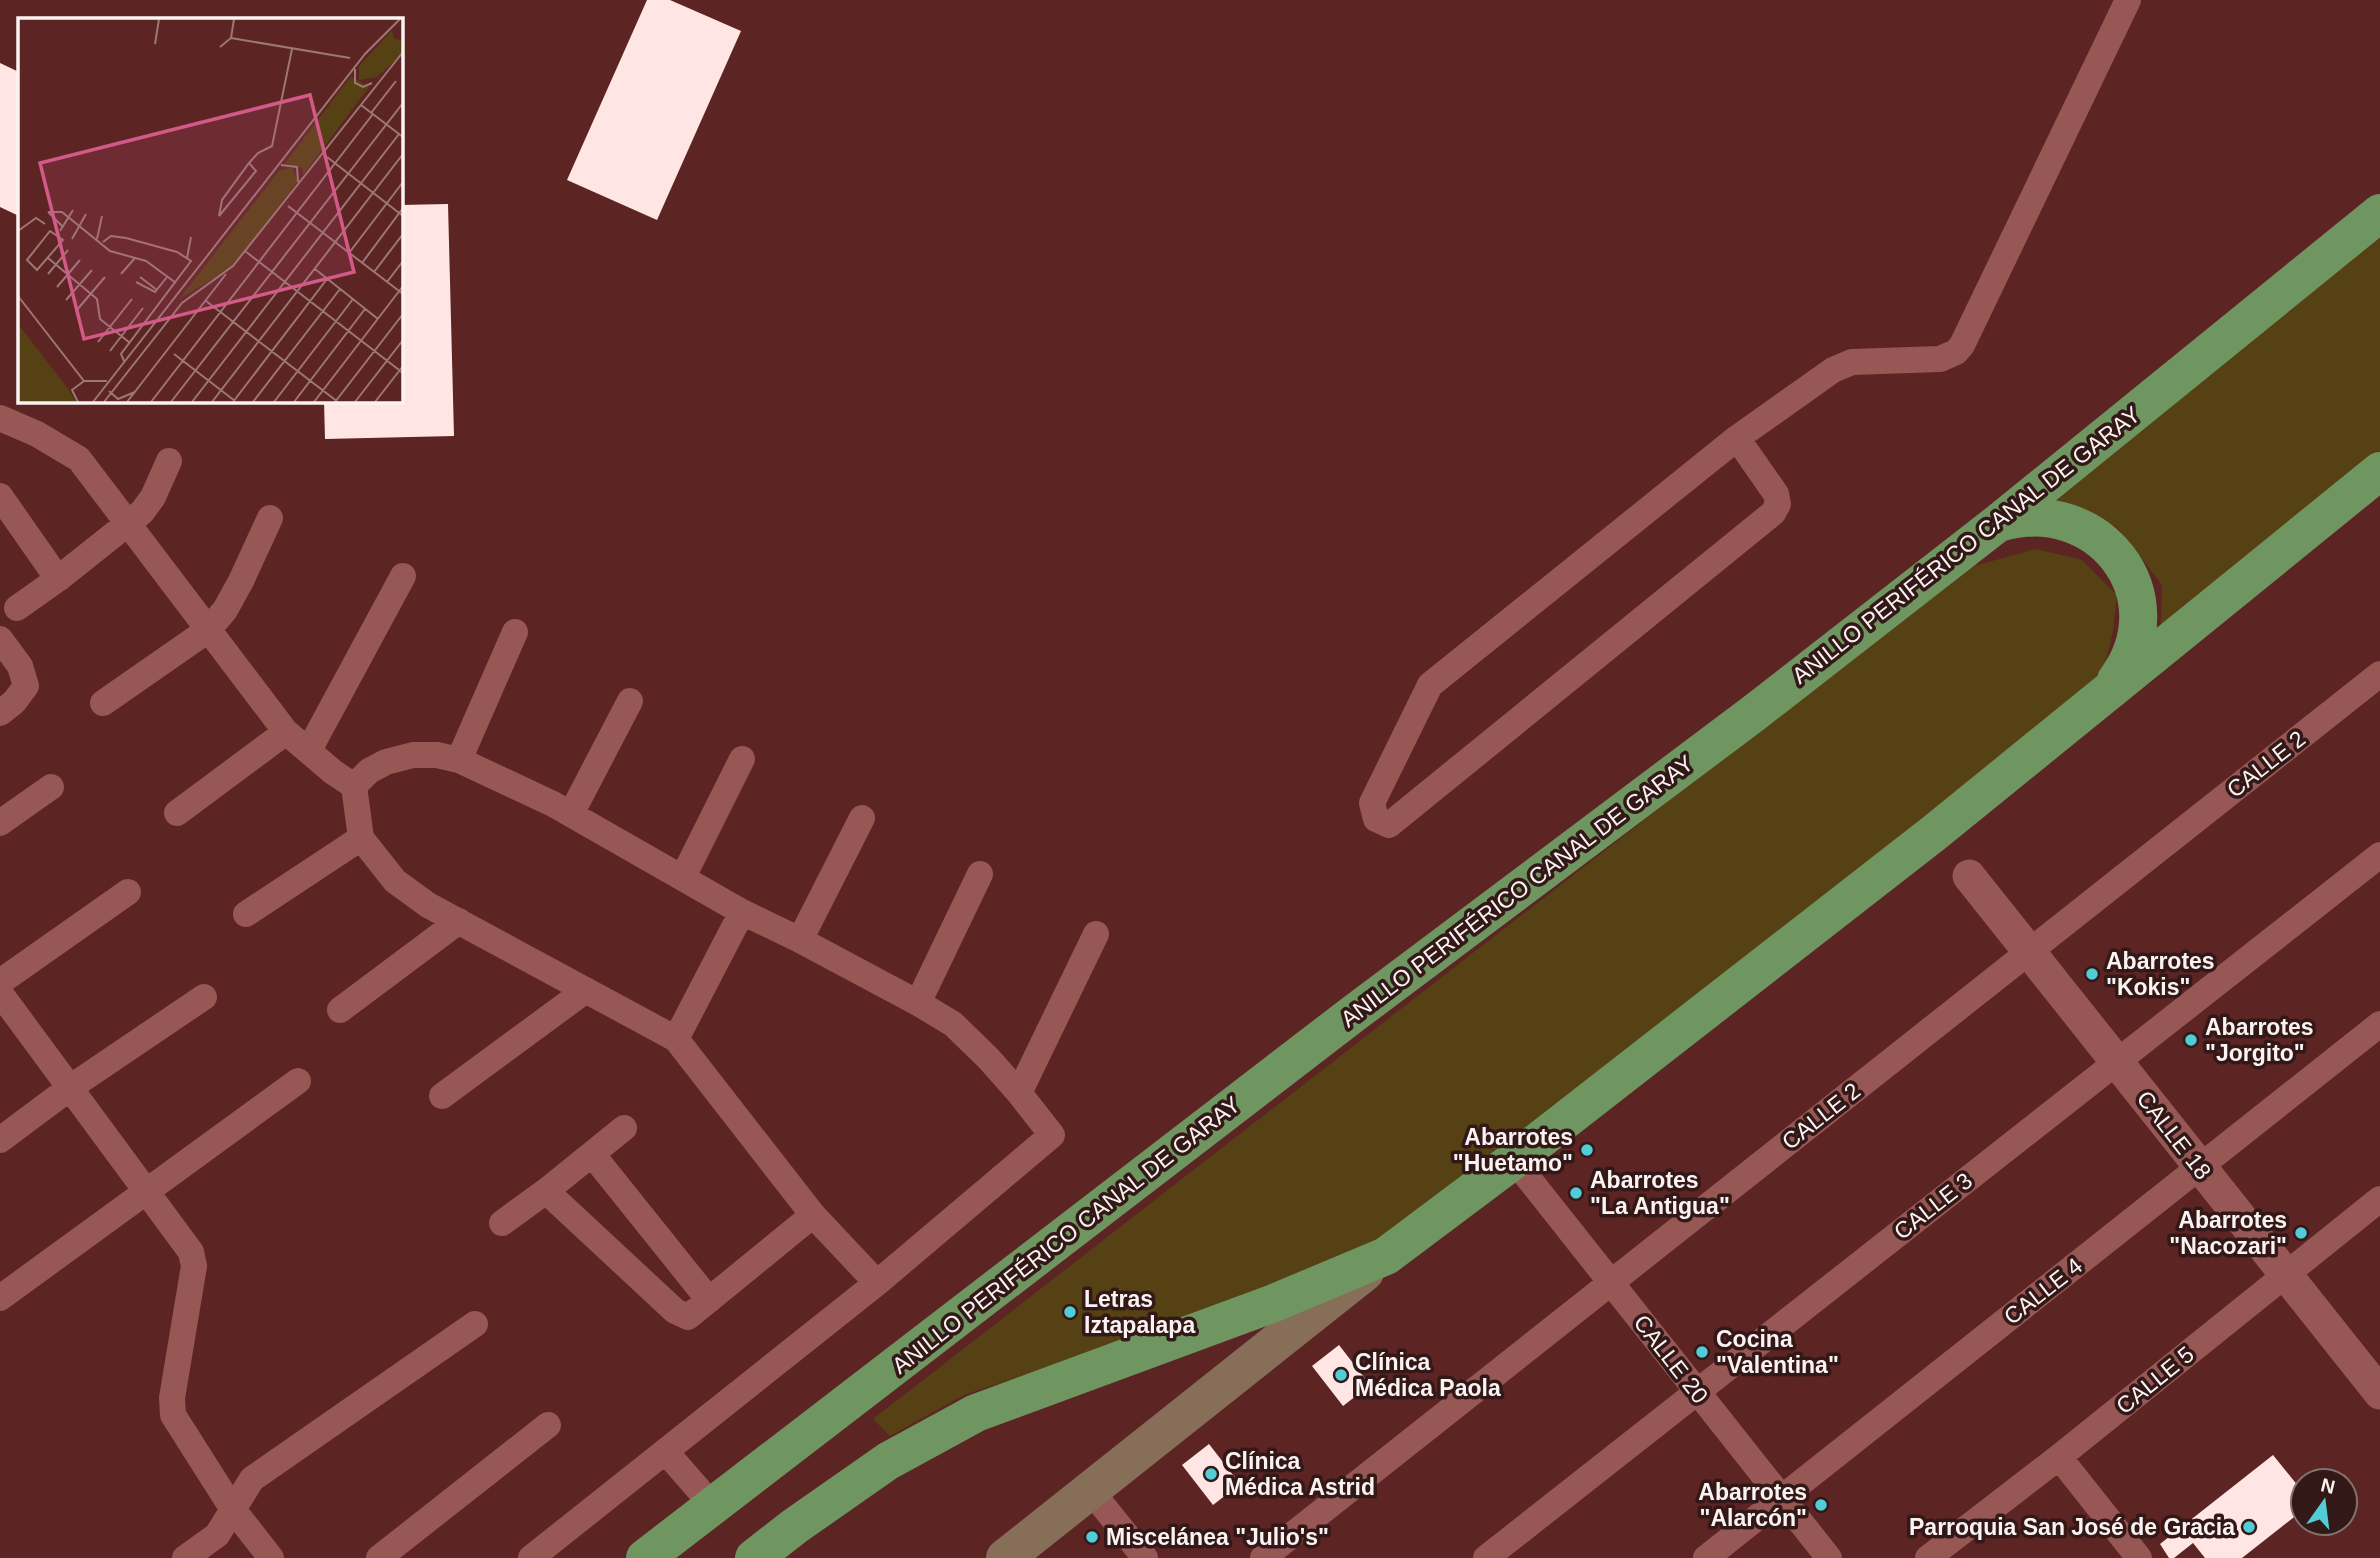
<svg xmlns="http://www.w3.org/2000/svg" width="2380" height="1558" viewBox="0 0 2380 1558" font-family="Arial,sans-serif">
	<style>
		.green { fill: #564114 }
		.building { fill: #ffe5e3 }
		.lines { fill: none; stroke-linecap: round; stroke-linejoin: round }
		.minor { stroke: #965755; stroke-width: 26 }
		.tertiary { stroke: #965755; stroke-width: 33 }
		.secondary { stroke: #876e59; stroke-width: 38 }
		.trunk { stroke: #6f9660; stroke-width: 38 }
		.poi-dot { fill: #52ccd6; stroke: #321817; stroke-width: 2.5 }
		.labels { text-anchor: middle; stroke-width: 7; stroke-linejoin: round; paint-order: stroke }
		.street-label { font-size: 23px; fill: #fbf3f2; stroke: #321817 }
		.poi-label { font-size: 23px; font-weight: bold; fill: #fbf3f2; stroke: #321817; text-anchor: start }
		.inset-road { fill: none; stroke: #9c7776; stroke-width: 2 }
		.view { fill: #d35a88; fill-opacity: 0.15; stroke: #d35a88; stroke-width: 3.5 }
		.inset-edge { fill: none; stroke: #fbf3f2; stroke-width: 3.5 }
	</style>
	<rect width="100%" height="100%" fill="#5d2424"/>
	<path class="green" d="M2380,233v235l-220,180 2,-63 -45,-58 -50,-19 -34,5z
		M2036,549l46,11 35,35 -4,36 -13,57 -717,581 -344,101 -75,25 -74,41 -17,-17 1097,-852z"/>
	<path class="building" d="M647,0h23l71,31 -84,189 -90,-40z
		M0,63l19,9v144l-19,-9z
		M448,204l6,232 -129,3 -1,-38h77v-196z
		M1339,1345l31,40 -27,21 -31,-40z
		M1209,1444l31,40 -27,21 -31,-40z
		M2273,1455l30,37v18l-61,48h-37l-12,-15 -19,15h-5l-9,-14z"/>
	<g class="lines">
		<path class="minor" d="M0,418l37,16 42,25 207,273 47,40 21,14
			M1737,438l39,56 2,10 -5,9 -384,312 -13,-6 -4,-16 58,-118 307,-247 96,-68 19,-8 88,-3 16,-7 6,-7 166,-345
			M0,496l58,83
			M17,608l41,-29 84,-67 11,-15 16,-36
			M0,639l20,27 6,20 -12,16 -14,11
			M103,703l105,-73 17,-20 16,-29 29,-63
			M309,750l94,-174
			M459,760l56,-128
			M354,786l15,-15 17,-9 27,-7h24l22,5 94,44 189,108 58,28 118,63 35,21 35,34 31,35 33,42 -175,148 -346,275
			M354,786l7,52 34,43 33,24 248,134 137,176 64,68
			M177,813l109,-81
			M571,814l59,-113
			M0,823l51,-36
			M683,877l59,-118
			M246,914l115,-76
			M800,940l62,-122
			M0,982l128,-90
			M0,993l191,259 3,14 -22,132 1,17 59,93 39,50
			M918,1003l62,-129
			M340,1010l119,-89
			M676,1039l66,-127
			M1019,1093l77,-159
			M442,1096l144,-106
			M0,1140l71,-53 133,-90
			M592,1154l117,146
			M1514,1160l315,398
			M546,1191l129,120 13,6 125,-102
			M502,1223l44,-32 78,-63
			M0,1298l298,-217
			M666,1452l47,54
			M2059,1457l80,101
			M1091,1491l54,67
			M185,1558l32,-23 35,-56 223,-155
			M379,1558l169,-133
			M1263,1558l1117,-884
			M1486,1558l894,-703
			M1706,1558l674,-534
			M1928,1558l131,-101 321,-258"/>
		<path class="tertiary" d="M1969,876l411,517"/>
		<path class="secondary" d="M1005,1558l360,-286"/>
		<path class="trunk" d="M1999,523c99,-30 180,72 117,157
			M645,1558l708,-544 401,-301 244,-190 382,-310
			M754,1558l41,-32 93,-65 88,-48 298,-110 112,-47 128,-96 420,-327 446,-362"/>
	</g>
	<g class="poi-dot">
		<circle cx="2092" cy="974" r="7"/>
		<circle cx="2191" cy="1040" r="7"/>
		<circle cx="1587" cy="1150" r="7"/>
		<circle cx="1576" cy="1193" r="7"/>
		<circle cx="2301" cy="1233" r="7"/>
		<circle cx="1070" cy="1312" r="7"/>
		<circle cx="1702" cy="1352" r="7"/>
		<circle cx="1341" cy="1375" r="7"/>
		<circle cx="1211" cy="1474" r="7"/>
		<circle cx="1821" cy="1505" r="7"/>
		<circle cx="2249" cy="1527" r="7"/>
		<circle cx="1092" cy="1537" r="7"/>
	</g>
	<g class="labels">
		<g class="street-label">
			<text transform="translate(1966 545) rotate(-38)" y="8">ANILLO PERIFÉRICO CANAL DE GARAY</text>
			<text transform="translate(2266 764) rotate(-38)" y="8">CALLE 2</text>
			<text transform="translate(1517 891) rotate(-37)" y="8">ANILLO PERIFÉRICO CANAL DE GARAY</text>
			<text transform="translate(1821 1116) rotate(-38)" y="8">CALLE 2</text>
			<text transform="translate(2174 1135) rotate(52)" y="8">CALLE 18</text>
			<text transform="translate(1933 1206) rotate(-38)" y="8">CALLE 3</text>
			<text transform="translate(1066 1235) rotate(-38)" y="8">ANILLO PERIFÉRICO CANAL DE GARAY</text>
			<text transform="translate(2043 1291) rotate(-38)" y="8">CALLE 4</text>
			<text transform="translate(1671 1359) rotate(52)" y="8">CALLE 20</text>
			<text transform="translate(2155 1380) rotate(-39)" y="8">CALLE 5</text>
		</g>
		<g class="poi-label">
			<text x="2106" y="969">Abarrotes<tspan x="2106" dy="26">"Kokis"</tspan></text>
			<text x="2205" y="1035">Abarrotes<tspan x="2205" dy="26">"Jorgito"</tspan></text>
			<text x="1573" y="1145" text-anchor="end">Abarrotes<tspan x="1573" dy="26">"Huetamo"</tspan></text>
			<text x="1590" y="1188">Abarrotes<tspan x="1590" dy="26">"La Antigua"</tspan></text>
			<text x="2287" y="1228" text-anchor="end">Abarrotes<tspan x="2287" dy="26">"Nacozari"</tspan></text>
			<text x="1084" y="1307">Letras<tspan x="1084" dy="26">Iztapalapa</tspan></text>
			<text x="1716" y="1347">Cocina<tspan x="1716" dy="26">"Valentina"</tspan></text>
			<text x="1355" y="1370">Clínica<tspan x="1355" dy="26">Médica Paola</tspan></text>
			<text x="1225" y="1469">Clínica<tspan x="1225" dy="26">Médica Astrid</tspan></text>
			<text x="1807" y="1500" text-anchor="end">Abarrotes<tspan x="1807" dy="26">"Alarcón"</tspan></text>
			<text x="2235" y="1535" text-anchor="end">Parroquia San José de Gracia</text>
			<text x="1106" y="1545">Miscelánea "Julio's"</text>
		</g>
	</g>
	<g transform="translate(18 18)">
		<rect width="385" height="385" fill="#5d2424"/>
		<path d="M374,12l2,8 9,4v11l-26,24 -18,3v-14zM333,58l18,11 -66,88 -1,-7 -17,-5zM274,149l6,14 -65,86 -54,32 100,-128zM0,306l51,66 7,12h-58z" fill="#564114"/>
		<path class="inset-road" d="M213,20l119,20M137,26l4,-25M202,29l11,-9 3,-19M337,51v14l8,4 9,-4M343,87l42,32M353,95l25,-32M309,139l76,59M231,145l7,8 -37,45 3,-16 27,-37 9,-10 14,-7 20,-97M263,147l16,2 1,15M270,188l115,88M30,194h14l48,39 36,10 30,22M30,194l15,15M0,213l18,-13 9,6M32,213l13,9 -26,30 -10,-10zM42,213l13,-21M54,221l14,-25M79,221l5,-23M85,224l8,-6 15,2 51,14 14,9 -70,93 3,7M227,233l158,122M331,235l54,-71M30,240l49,41 3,20 30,24M169,240l4,-21M344,245l41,-55M297,251l63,50M356,254l29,-38M30,256l20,-24M103,256l14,-16M122,259l17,13M118,264l19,10 12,-15M369,264l16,-21M39,269l23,-27M0,278l66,85h23M48,282l26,-30M188,283l132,101M58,293l29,-34M80,324l34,-43M92,333l33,-43M156,336l61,47M91,373l9,8 17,-7M60,384l-6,-12 12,-9M75,384l272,-348 35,-35M86,384l78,-99 51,-37 170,-214M109,384l99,-128M133,384l222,-288M153,384l232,-299M174,384l207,-268M194,384l191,-248M215,384l94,-123M235,384l87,-113M256,384l79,-103M276,384l71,-93M296,384l89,-116M317,384l68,-88M337,384l48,-62M357,384l28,-36"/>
		<path class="view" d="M292,77l44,177 -270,67 -44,-176z"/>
		<rect width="385" height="385" class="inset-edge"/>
	</g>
	<g transform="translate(2324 1502) rotate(14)"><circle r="33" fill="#321817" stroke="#82706f" stroke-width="2"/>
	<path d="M0-5L12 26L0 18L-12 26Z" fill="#52ccd6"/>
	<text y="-10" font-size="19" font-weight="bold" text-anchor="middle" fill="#fbf3f2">N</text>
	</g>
</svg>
